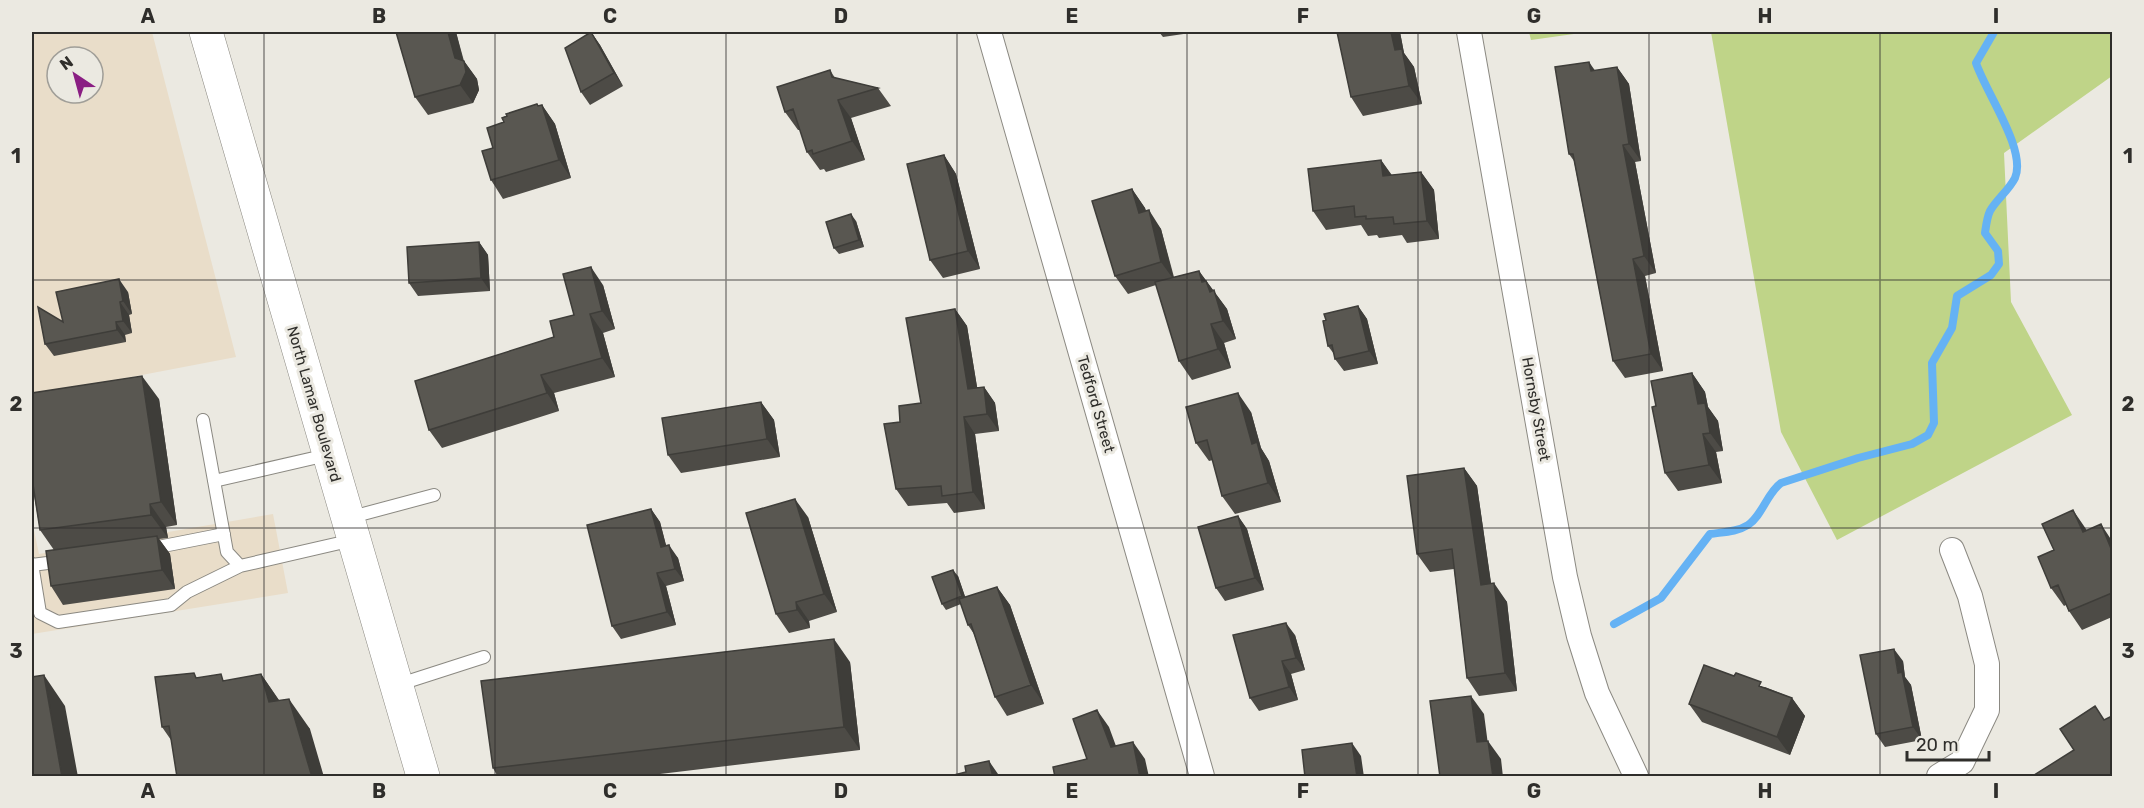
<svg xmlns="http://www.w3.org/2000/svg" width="2144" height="808" viewBox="0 0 2144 808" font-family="Rubik,sans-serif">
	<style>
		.commercial { fill: #e9ddc9; fill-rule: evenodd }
		.green { fill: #bfd488 }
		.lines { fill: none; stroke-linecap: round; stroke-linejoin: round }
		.stream { stroke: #65b2f4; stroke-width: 8 }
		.lane-casing { stroke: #8b8982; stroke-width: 14 }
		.street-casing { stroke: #8b8982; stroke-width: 26 }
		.primary-casing { stroke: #8b8982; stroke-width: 34 }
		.lane { stroke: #fff; stroke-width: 12 }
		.street { stroke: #fff; stroke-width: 24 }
		.primary { stroke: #fff; stroke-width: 33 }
		.wall { fill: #4d4b46 }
		.shaded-wall { fill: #3e3d39 }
		.building { fill: #595751; stroke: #3e3d39; stroke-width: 1.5 }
		.grid { fill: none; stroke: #2f2e2b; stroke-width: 1.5; stroke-opacity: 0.55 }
		.labels { text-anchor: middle; stroke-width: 6; stroke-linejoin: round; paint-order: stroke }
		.street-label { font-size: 15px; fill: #2f2e2b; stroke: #ebe9e1 }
		.neatline { fill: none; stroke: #2f2e2b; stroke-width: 2 }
		.grid-label { font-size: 20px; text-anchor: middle; font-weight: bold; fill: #2f2e2b }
	</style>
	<rect width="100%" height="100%" fill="#ebe9e1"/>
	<path class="commercial" d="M32,32h120l84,325 -204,39zM57,57h36v36h-36z
		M273,514l15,79 -256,41v-113l7,33z"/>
	<path class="green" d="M1529,32h59l-57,8z
		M1711,32h401v44l-108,77 7,149 61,113 -235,125 -56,-108z"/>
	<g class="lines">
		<path class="stream" d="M1614,624l47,-26 49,-64c13,-2 27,-2 38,-9 14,-9 19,-32 33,-42l77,-25 54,-14 16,-9 6,-12 -2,-60 20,-35 5,-32 34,-21 8,-11 -1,-13 -13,-18c1,-7 2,-16 5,-22 7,-12 19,-21 25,-33 12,-28 -29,-85 -39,-115l18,-31"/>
		<g class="lane-casing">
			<path id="lane" d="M203,420l24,132 13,14 113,-26
				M214,481l113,-26
				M348,518l86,-23
				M148,549l76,-15
				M32,564l8,49 18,9 113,-17 16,-13 53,-26
				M32,565l31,-4
				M397,685l87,-28"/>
		</g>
		<g class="street-casing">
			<path id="street" d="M989,32l213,744
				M1469,32l96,545 14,59 18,57 39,83
				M1939,776l23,-14 25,-52v-46l-17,-68 -18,-46"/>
		</g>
		<g class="primary-casing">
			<path id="primary" d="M206,32l217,744"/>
		</g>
		<use href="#lane" class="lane"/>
		<use href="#street" class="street"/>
		<use href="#primary" class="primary"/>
	</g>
	<path class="wall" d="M396,32h60l8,29 13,18 2,11 -6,13 -45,12 -13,-18z
		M591,32l9,13 23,41 -33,19 -9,-13z
		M1159,32h38l-34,5z
		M1337,32h63l4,21 10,14 8,37 -59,12 -12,-19z
		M1617,67l12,17 12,77 -6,1 21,111 -11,3 18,95 -38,7 -12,-17 -39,-200 -5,-7 26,-83z
		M830,70l5,8 43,10 13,18 -40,12 14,42 -39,12 -2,-3 -4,1 -13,-18 -7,-22h-2l-13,-18z
		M537,104l2,2 3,-1 13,19 16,54 -68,21 -12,-19 2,-32 14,-32z
		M944,155l12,19 24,95 -37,9 -13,-18z
		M1381,160l10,15 30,-3 13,18 5,49 -32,4 -5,-8 -23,3 -2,-3 -9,1 -7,-11 -35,5 -13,-19z
		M1132,189l13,19 1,3 15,18 13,48 25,-6 28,38 9,30 -12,4 7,25 -39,12 -13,-19 -23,-76 -28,9 -13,-18z
		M856,221l8,26 -25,7 -5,-6z
		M479,242l9,13 2,36 -72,5 -9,-13z
		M603,285l12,44 -12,4 12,44 -61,16 5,18 -117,37 -13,-18 125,-93 20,-22z
		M128,292l4,22 -3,1 3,18 -7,2 1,7 -72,14 -9,-12z
		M1358,306l9,13 11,45 -34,7 -9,-12 -1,-5 -6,-8 -2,-26z
		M955,309l12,17 10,61h7l11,16 4,28 -24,3 10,75 -31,4 -7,-10 -39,3 -12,-17 4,-67 21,-19z
		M1692,373l13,19 3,15 10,14 5,30 -7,1 6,31 -44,8 -13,-18 -9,-67z
		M32,393l127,6 18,126 -11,2 2,11 -9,1 11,15 5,35 -112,16 -12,-19 3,-36 -14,-20 -8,-47z
		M761,402l13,18 6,37 -99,16 -13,-18z
		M1251,412l10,36 8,13 12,41 -46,12 -13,-18 -9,-36 -4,1 -13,-18z
		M1464,468l13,18 14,98 16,18 10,89 -38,5 -12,-18 -13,-109 -24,3 -13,-18z
		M651,509l9,13 6,24 12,12 6,23 -18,5 10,39 -55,14 -9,-13z
		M1238,516l9,13 17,61 -39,11 -9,-13z
		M808,517l29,95 -28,9 1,7 -21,5 -13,-19z
		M2086,529l1,2 25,10v76l-30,13 -13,-19 -3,-6 -2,1 -13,-18 3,-38z
		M958,576l7,21 32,-10 13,18 34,99 -37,12 -12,-19 -21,-63 -6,-9 -7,-21 -15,6 -4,-6z
		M1295,635l10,35 -14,4 7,26 -39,11 -9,-13z
		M1903,661l2,16 6,8 11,55 -37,7 -9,-13z
		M850,662l10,88 -225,27h-137l-5,-9z
		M261,674l18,26 31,29 -139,11 -9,-13 36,-49 28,3z
		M1765,687l27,11 13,18 -15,39 -88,-33 -13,-18z"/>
	<path class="shaded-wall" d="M448,32h8l10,40 -2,-11 13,18 2,11 -6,13 -13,-18z
		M591,32l9,13 23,41 -9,-13z
		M1391,32h9l4,21 10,14 8,37 -13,-18 -14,-36z
		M1589,62l12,17 -10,-8z
		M1617,67l12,17 12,77 -12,-17z
		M838,100l13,18 14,42 -13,-19z
		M537,104l8,10 -3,-9 13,19 16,54 -12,-18z
		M1623,145l12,17 21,111 -12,-17z
		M944,155l12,19 24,95 -12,-18z
		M1381,160l13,18 -11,-2z
		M1421,172l13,18 5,49 -12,-18z
		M1132,189l13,19 7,24 -13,-19z
		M1149,210l12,19 13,51 -13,-18z
		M851,214l5,7 8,26 -5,-7z
		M479,242l9,13 2,36 -9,-13z
		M1633,259l12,17 18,95 -12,-17z
		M591,267l12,18 12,44 -13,-18z
		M1199,271l28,38 9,30 -13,-18 -21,-39z
		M119,279l9,13 4,22 -9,-13z
		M120,302l9,13 3,18 -9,-12z
		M1358,306l9,13 11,45 -9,-13z
		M955,309l12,17 13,79 -12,-16z
		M590,314l13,19 12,44 -13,-19z
		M116,322l9,13 1,7 -9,-12z
		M1211,324l13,19 7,25 -13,-19z
		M1692,373l13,19 3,15 10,14 5,30 -13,-18 -12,-29z
		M541,375l13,18 5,18 -12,-18z
		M142,376l17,23 18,126 -16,-23z
		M984,387l11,16 4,28 -12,-17z
		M1238,393l13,19 10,36 8,13 12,41 -13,-19 -16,-39z
		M761,402l13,18 6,37 -13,-18z
		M964,417l11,17 10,75 -12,-17z
		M1703,434l13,18 6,31 -13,-18z
		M1464,468l13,18 17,117 -13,-18z
		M795,499l13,18 29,95 -13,-18z
		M150,504l16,23 2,11 -17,-23z
		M651,509l9,13 10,38 -9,-13z
		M2073,510l13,19 10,22 -13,-19z
		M1238,516l9,13 17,61 -9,-12z
		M2101,524l11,17v10z
		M157,536l13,18 5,35 -13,-19z
		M669,545l9,13 6,23 -9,-12z
		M953,570l5,6 9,26 -5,-6z
		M657,573l9,13 10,39 -9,-13z
		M1494,583l13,19 10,89 -12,-18z
		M997,587l13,18 34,99 -13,-19z
		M796,602l13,19 1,7 -13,-18z
		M1286,623l9,12 10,35 -9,-12z
		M834,639l16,23 10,88 -16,-23z
		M1894,649l9,12 2,16 6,8 11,55 -9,-13 -15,-54z
		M1282,661l9,13 7,26 -9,-13z
		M261,674l21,31 -13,-3z
		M44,675l21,31 13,71h-16z
		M1471,696l13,18 6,46 -13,-18z
		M1792,698l13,18 -15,39 -13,-18z
		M289,699l21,30 14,48h-12z
		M1097,710l12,17 14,38 -12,-18z
		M1488,741l13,18 2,18h-10z
		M1133,742l12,17 4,18h-9z
		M1352,743l9,13 3,21h-7z
		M989,761l9,13 1,3h-6z"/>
	<path class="building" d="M396,32h52l7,26 9,3 2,11 -6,13 -45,12z
		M591,32l23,41 -33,19 -16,-44z
		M1337,32h54l4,18 7,-1 7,37 -58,11z
		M1589,62l2,9 26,-4 12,77 -6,1 21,111 -11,3 18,95 -38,7 -40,-207h-4l-14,-87z
		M830,70l2,7 46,11 -40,12 14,41 -39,13 -1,-4 -5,2 -14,-43 -8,3 -8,-25z
		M537,104l1,2 4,-1 17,55 -68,20 -9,-29 11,-3 -6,-20 17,-6 -2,-4 5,-2 -1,-2z
		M944,155l24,96 -38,9 -23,-96z
		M1381,160l2,16 38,-4 6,49 -33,3 -1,-7 -27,2v-3l-11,1 -1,-11 -41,5 -5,-42z
		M1132,189l7,24 10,-3 12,52 -46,14 -23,-75z
		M851,214l8,26 -25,8 -8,-26z
		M479,242l2,36 -72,5 -2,-36z
		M591,267l11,44 -12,3 12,44 -61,17 6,18 -118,37 -14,-49 139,-44 -4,-16 24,-6 -11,-41z
		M1199,271l3,11 4,-1 4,11 4,-2 9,31 -12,3 7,25 -39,12 -24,-79z
		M119,279l4,22 -3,1 3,19 -7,1 1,8 -72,14 -7,-37 25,15 -7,-30z
		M1358,306l11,45 -34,8 -3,-14 -4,1 -5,-25 3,-1 -2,-6z
		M955,309l13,80 16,-2 3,27 -23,3 9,75 -31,4 -1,-10 -45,3 -12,-65 16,-2 -1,-16 22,-3 -15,-85z
		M1692,373l6,31 7,-1 5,30 -7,1 6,31 -44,8 -13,-66 4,-1 -5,-25z
		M142,376l19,126 -11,2 1,11 -111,15 -8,-52v-85z
		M1238,393l14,51 5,-2 11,41 -46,13 -15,-56 -11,3 -10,-36z
		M761,402l6,37 -99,16 -6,-37z
		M1464,468l17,117 13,-2 11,90 -38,5 -15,-129 -35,5 -10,-78z
		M795,499l29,95 -28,8 1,8 -21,4 -30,-101z
		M651,509l10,38 8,-2 6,24 -18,4 10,39 -55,14 -25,-101z
		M2073,510l10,22 18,-8 11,27v42l-43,18 -11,-26 -7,3 -13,-31 16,-7 -12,-26z
		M1238,516l17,62 -39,10 -18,-61z
		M157,536l5,34 -111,16 -5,-35z
		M953,570l9,26 -20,8 -10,-27z
		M997,587l34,98 -36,12 -24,-73 -3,1 -9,-26z
		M1286,623l10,35 -14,3 7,26 -39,11 -17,-63z
		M834,639l10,88 -351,41 -12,-87z
		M1894,649l4,24 4,-1 11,55 -37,7 -16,-79z
		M1704,665l30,11 2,-3 25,9 -2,4 33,12 -15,39 -88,-33z
		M194,673l2,5 25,-4 2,7 38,-7 8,28 20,-3 23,78h-135l-8,-51 -7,1 -7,-50z
		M44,675l18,102h-30v-100z
		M1471,696l6,46 11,-1 5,36h-53l-10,-76z
		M2095,706l9,14 8,-4v59l-1,2h-80l43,-27 -14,-21z
		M1097,710l14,37 22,-5 7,35h-85l-2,-10 34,-8 -14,-40z
		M1352,743l5,34h-52l-3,-27z
		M989,761l4,16h-47l20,-5 -1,-6z"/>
	<path class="grid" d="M264,32v744M495,32v744M726,32v744M957,32v744M1187,32v744M1418,32v744M1649,32v744M1880,32v744M32,280h2080M32,528h2080"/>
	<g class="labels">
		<g class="street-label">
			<text transform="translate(314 404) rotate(74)" y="5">North Lamar Boulevard</text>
			<text transform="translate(1096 404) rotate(74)" y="5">Tedford Street</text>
			<text transform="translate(1536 409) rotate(80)" y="5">Hornsby Street</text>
		</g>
	</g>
	<rect width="2144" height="808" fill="none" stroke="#ebe9e1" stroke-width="66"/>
	<g transform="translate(75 75) rotate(324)"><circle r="28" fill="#ebe9e1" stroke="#a09e98" stroke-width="1.5"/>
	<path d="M0-4.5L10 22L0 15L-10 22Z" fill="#8a1e83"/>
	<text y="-9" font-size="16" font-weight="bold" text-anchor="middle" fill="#2f2e2b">N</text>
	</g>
	<path d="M1907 751v9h82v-9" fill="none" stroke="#2f2e2b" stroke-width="3"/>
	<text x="1916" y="751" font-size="18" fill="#2f2e2b" stroke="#ebe9e1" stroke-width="4.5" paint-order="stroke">20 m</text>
	<rect x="33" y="33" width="2078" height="742" class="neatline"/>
	<g class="grid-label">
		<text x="148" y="23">A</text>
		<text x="379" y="23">B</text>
		<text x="610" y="23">C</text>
		<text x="841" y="23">D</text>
		<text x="1072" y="23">E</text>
		<text x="1303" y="23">F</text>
		<text x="1534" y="23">G</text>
		<text x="1765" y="23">H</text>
		<text x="1996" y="23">I</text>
		<text x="16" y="163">1</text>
		<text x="2128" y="163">1</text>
		<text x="16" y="411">2</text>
		<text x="2128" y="411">2</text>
		<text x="16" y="658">3</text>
		<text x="2128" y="658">3</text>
		<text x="148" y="798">A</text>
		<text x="379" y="798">B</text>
		<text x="610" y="798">C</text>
		<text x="841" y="798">D</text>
		<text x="1072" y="798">E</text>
		<text x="1303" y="798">F</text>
		<text x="1534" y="798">G</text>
		<text x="1765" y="798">H</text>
		<text x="1996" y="798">I</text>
	</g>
</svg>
